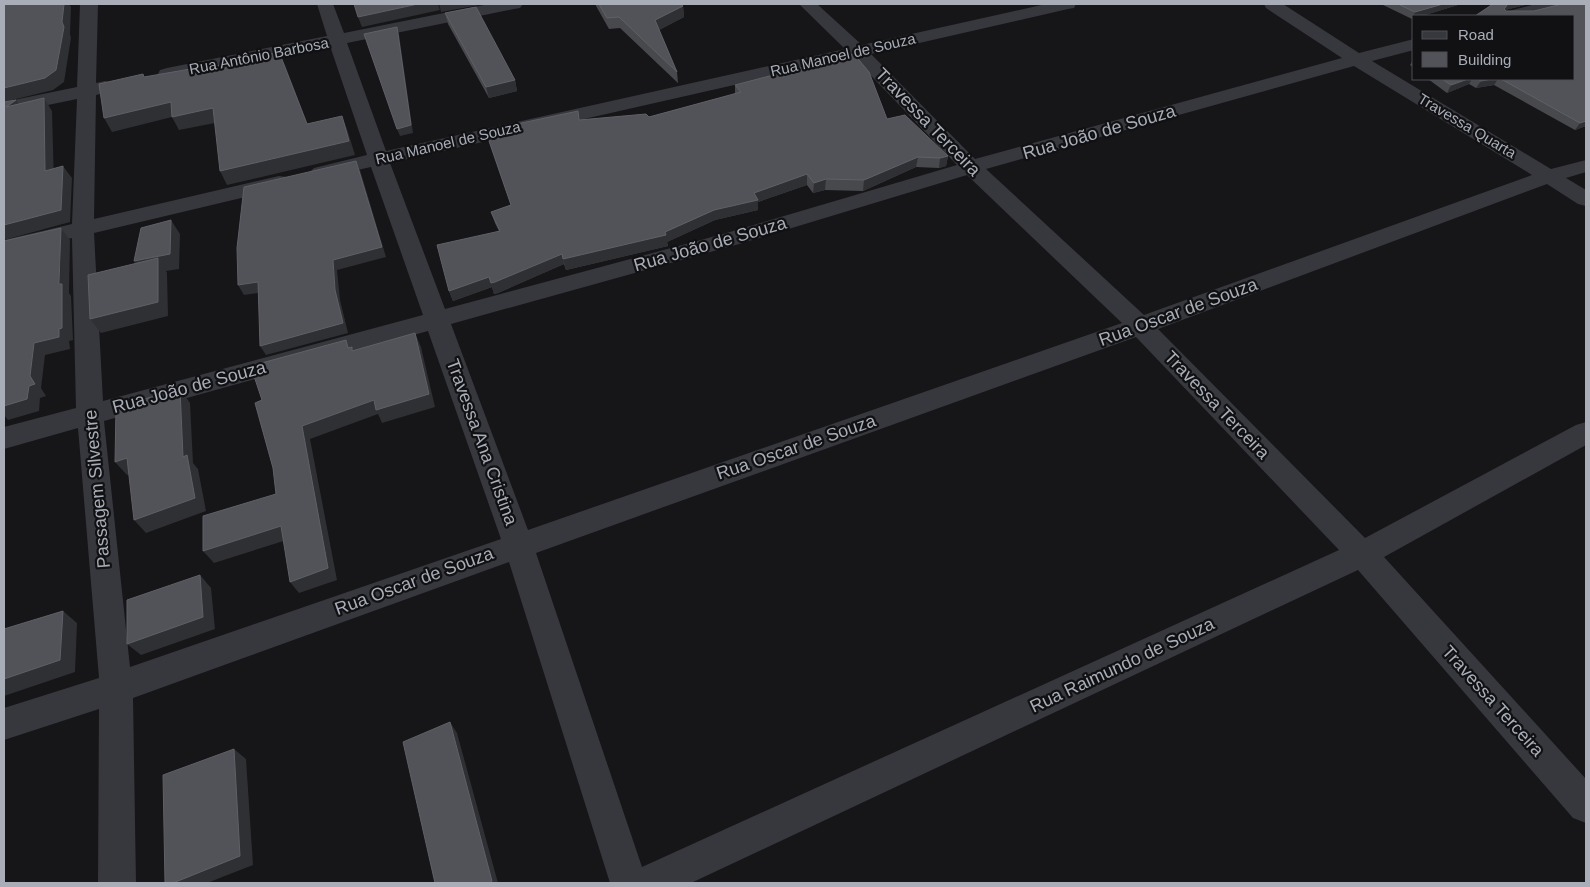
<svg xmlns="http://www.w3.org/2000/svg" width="1590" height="887" viewBox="0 0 1590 887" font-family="Arial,sans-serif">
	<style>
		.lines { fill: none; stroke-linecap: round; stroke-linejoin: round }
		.street { fill: #37383d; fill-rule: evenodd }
		.wall { fill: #47494d }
		.shaded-wall { fill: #2f3033 }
		.building { fill: #525359; stroke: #5f6168 }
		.labels { text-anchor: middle; stroke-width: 4.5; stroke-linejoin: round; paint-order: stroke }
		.far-street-label { font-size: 15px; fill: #a8adb8; stroke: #111113 }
		.street-label { font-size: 18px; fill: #a8adb8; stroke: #111113 }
	</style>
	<rect width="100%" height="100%" fill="#161618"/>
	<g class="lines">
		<path class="street" d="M80,4h18l-2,79 9,-2 7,2 3,4 -3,4 -16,4 -2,124 185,-43 8,1 3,5 -3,5 -193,46 9,168 320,-86 -52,-148 -50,11 -7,-2 -4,-4 4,-4 53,-13 -37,-109 -163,34 -7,-2 -2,-4 2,-4 7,-2 160,-32 -10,-32h16l11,29 145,-29h34l-3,4 -6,1 -167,34 39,108 459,-102 -46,-45h18l45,41 184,-41h30l-2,4 -6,1 -197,45 104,105 367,-101 -76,-50 -2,-4h19l76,49 55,-14v11l-42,11 179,108 35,-9v12l-20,6 20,12v16l-8,-2 -31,-20 -389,145 207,209 211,-113 10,-3v23l-202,112 202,222v44l-13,-5 -215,-248 -667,313h-81l-101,-321 -376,136 3,185h-38l1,-174 -95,31v-32l95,-30 -21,-250 -74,21v-22l72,-19 -4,-170 -68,16v-14l68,-16 5,-125 -73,15v-12l73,-15zM854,58l103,107 -234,69 -278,75 -55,-146zM1354,66l178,109 -388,140 -158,-146zM967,175l155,148 -594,207 -77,-206 288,-80zM428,331l73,208 -371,128 -26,-246zM1136,337l203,213 -697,317 -106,-314z
			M1536,4h28l-3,4 -31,8h-28l3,-4z"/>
	</g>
	<path class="wall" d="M595,4h86l2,2 1,11 -25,13 18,42 1,11 -58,-55 -11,1z
		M1381,4h80l-39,12h-8v3h-2z
		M1493,4h36l-24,6 1,1h28l52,-7v122l-11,4 -81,-45 -18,3 -7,-4 -22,9 -19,-14h146l-99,-63z
		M445,13l70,67 2,11 -28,7 -41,-74z
		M1414,59v9l-4,-3z
		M735,85l152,34 61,37 -2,10 -7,2 -23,-1 -53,24 -38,-1 -12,3 -6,-8 -49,17v8l-43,10 -48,22 1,4 -102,24 -2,-6 -66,29 -4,1 -2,-7 -39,14 -4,-10 50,-60 -4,-8 -4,-11 20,-7 -22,-64 15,-8 -1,-6 77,-7 69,-3 86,-23z"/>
	<path class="shaded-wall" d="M64,4h5l2,3 -1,27 1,4 -7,44 -11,8 -49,12v-14l58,-66z
		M418,4h20l2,6 -78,17 -4,-10z
		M439,4h46l-44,8z
		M1443,4h18l-39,12h-8v3h-2l3,-7z
		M1508,4h21l-24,6 -5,6z
		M683,6l1,11 -27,14 -2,-11z
		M397,27l2,7 14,99 -13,3 -3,-7z
		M279,52l6,13 28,73 -6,-14z
		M1468,79h4l-3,5 -22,9 4,-8z
		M1492,79h6l-4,6 -18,3 5,-7z
		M515,80l2,11 -28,7 -3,-11z
		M44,98l8,13 2,73 -9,-13z
		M16,100l9,12 -19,-5z
		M171,102l42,6 7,14 -41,8 -7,-13 -60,15 -8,-14z
		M342,116l5,13 8,26 -128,30 -7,-14z
		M1586,121v5l-11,4 5,-7z
		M948,156l-2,10 -7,2 1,-10z
		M918,157l-2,10 -53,24 1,-11z
		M356,161l4,9 26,87 -49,13 3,30 8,33 -82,22 -6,-9 75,-56 -2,-30z
		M63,166l9,12 -2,44 -66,18v-15z
		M807,174v11l-49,17v8l-43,10 -48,22 1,4 -102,24 -3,-11 102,-27 89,-39z
		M826,179l-1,11 -12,3 1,-10z
		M171,220l9,14 -1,35 -13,2 1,2 1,43 -67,17 -11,-14 54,-43 -10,-15z
		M61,228l9,12 -1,53 2,3 2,44 -4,1 1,8 -25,6 -4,33 5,8 -6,2 -1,13 -31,9 -4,-5v-15l26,-24 4,-33 25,-14z
		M562,254l2,10 -66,29 -4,1 -2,-7 -39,14 -4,-10 40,-14z
		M258,282l6,10 -20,3 -6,-10z
		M415,333l6,14 14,60 -53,16 -4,-9 -68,25 27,141 -38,13 -9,-11 12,-156 72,-26z
		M180,389l10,14 3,60 5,6 8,42 -60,22 -12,-13 49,-63z
		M127,458l12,14 -12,3 -12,-13z
		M281,526l9,13 -76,24 -11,-12z
		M200,575l11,13 4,41 -74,26 -14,-11z
		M63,611l14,12 -2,49 -71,24v-17z
		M450,722l7,11 41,150h-9z
		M234,749l12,10 7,106 -46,18h-34z"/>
	<path class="building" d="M4,4h60l-2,18 2,5 -8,43 -11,8 -41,10z
		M354,4h64l-60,13z
		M599,4h82l2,2 -28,14 22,52 -58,-55 -12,1z
		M1398,4h45l-28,8z
		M1493,4h15l-4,5 2,2h28l28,-7h24v117l-6,2 -79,-44h73v-63h-99z
		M476,7l39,73 -29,7 -41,-74z
		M397,27l14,98 -14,4 -33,-95z
		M279,52l28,72 35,-8 7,25 -129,30 -7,-63 -41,9 -1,-15 -67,16 -5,-34 44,-10 1,3 58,-10v2z
		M854,54l15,18 18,47 18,-4 43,41 -8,2 -22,-1 -54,23 -38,-1 -12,4 -7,-9 -53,19 4,7 -44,10 -49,22 1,3 -103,24 -1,-5 -67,28 -4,1 -2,-6 -40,14 -12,-46 63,-14 -9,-19 20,-7 -22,-64 17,-9 -3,-5 75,-16 1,9 67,-6 3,3 92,-25 -6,-7z
		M1442,79h26l-17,6z
		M1477,79h15l-11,2z
		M44,98l1,73 18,-5 -2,44 -57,15v-123l12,-2 -10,7z
		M356,161l26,86 -49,13 2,30 8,33 -83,23 -2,-64 -20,3 -1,-37 7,-61z
		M171,220l-1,34 -36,7 7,-33z
		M61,228l-2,56h3v44l-3,1v8l-25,6 -4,33 5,8 -6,2 -2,13 -23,7v-165z
		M158,258v44l-68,17 -2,-44z
		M415,333l14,61 -53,16 -2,-10 -72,26 26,142 -38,14 -9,-56 -78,25v-35l73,-22 -3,-26 -18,-65 7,-3 -10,-30 6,-2v-4l88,-24 2,8 4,-1v4z
		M180,389l3,68 4,-2 8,43 -61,22 -7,-62 -12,4 1,-55z
		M200,575l3,42 -76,27v-44z
		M63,611l-3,49 -56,19v-50z
		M450,722l42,159 -3,2h-54l-32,-141z
		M234,749l6,107 -67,27h-8l-2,-108z"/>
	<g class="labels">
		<g class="far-street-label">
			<text transform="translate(843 55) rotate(-13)" y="5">Rua Manoel de Souza</text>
			<text transform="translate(259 56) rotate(-11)" y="5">Rua Antônio Barbosa</text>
			<text transform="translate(1467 126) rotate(31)" y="5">Travessa Quarta</text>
			<text transform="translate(448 143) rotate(-13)" y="5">Rua Manoel de Souza</text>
		</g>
		<g class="street-label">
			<text transform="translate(928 122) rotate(46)" y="6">Travessa Terceira</text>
			<text transform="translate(1099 132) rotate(-16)" y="6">Rua João de Souza</text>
			<text transform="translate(710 244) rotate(-16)" y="6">Rua João de Souza</text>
			<text transform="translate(1178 312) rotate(-20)" y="6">Rua Oscar de Souza</text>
			<text transform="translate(189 387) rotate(-15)" y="6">Rua João de Souza</text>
			<text transform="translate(1217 405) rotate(46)" y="6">Travessa Terceira</text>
			<text transform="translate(482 442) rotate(70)" y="6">Travessa Ana Cristina</text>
			<text transform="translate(796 447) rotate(-19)" y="6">Rua Oscar de Souza</text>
			<text transform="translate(97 489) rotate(-95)" y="6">Passagem Silvestre</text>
			<text transform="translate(414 581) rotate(-20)" y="6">Rua Oscar de Souza</text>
			<text transform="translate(1122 665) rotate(-25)" y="6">Rua Raimundo de Souza</text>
			<text transform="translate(1493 701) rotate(48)" y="6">Travessa Terceira</text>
		</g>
	</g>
	<rect width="1590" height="887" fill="none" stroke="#a8adb8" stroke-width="10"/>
	<rect x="1412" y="15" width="162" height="65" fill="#111113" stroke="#4d4f55"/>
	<rect x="1422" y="31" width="25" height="8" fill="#37383d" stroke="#4d4f55"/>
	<text x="1458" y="40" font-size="15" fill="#a8adb8">Road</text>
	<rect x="1422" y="52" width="25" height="15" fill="#525359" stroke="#4d4f55"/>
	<text x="1458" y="65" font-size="15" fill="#a8adb8">Building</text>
</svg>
